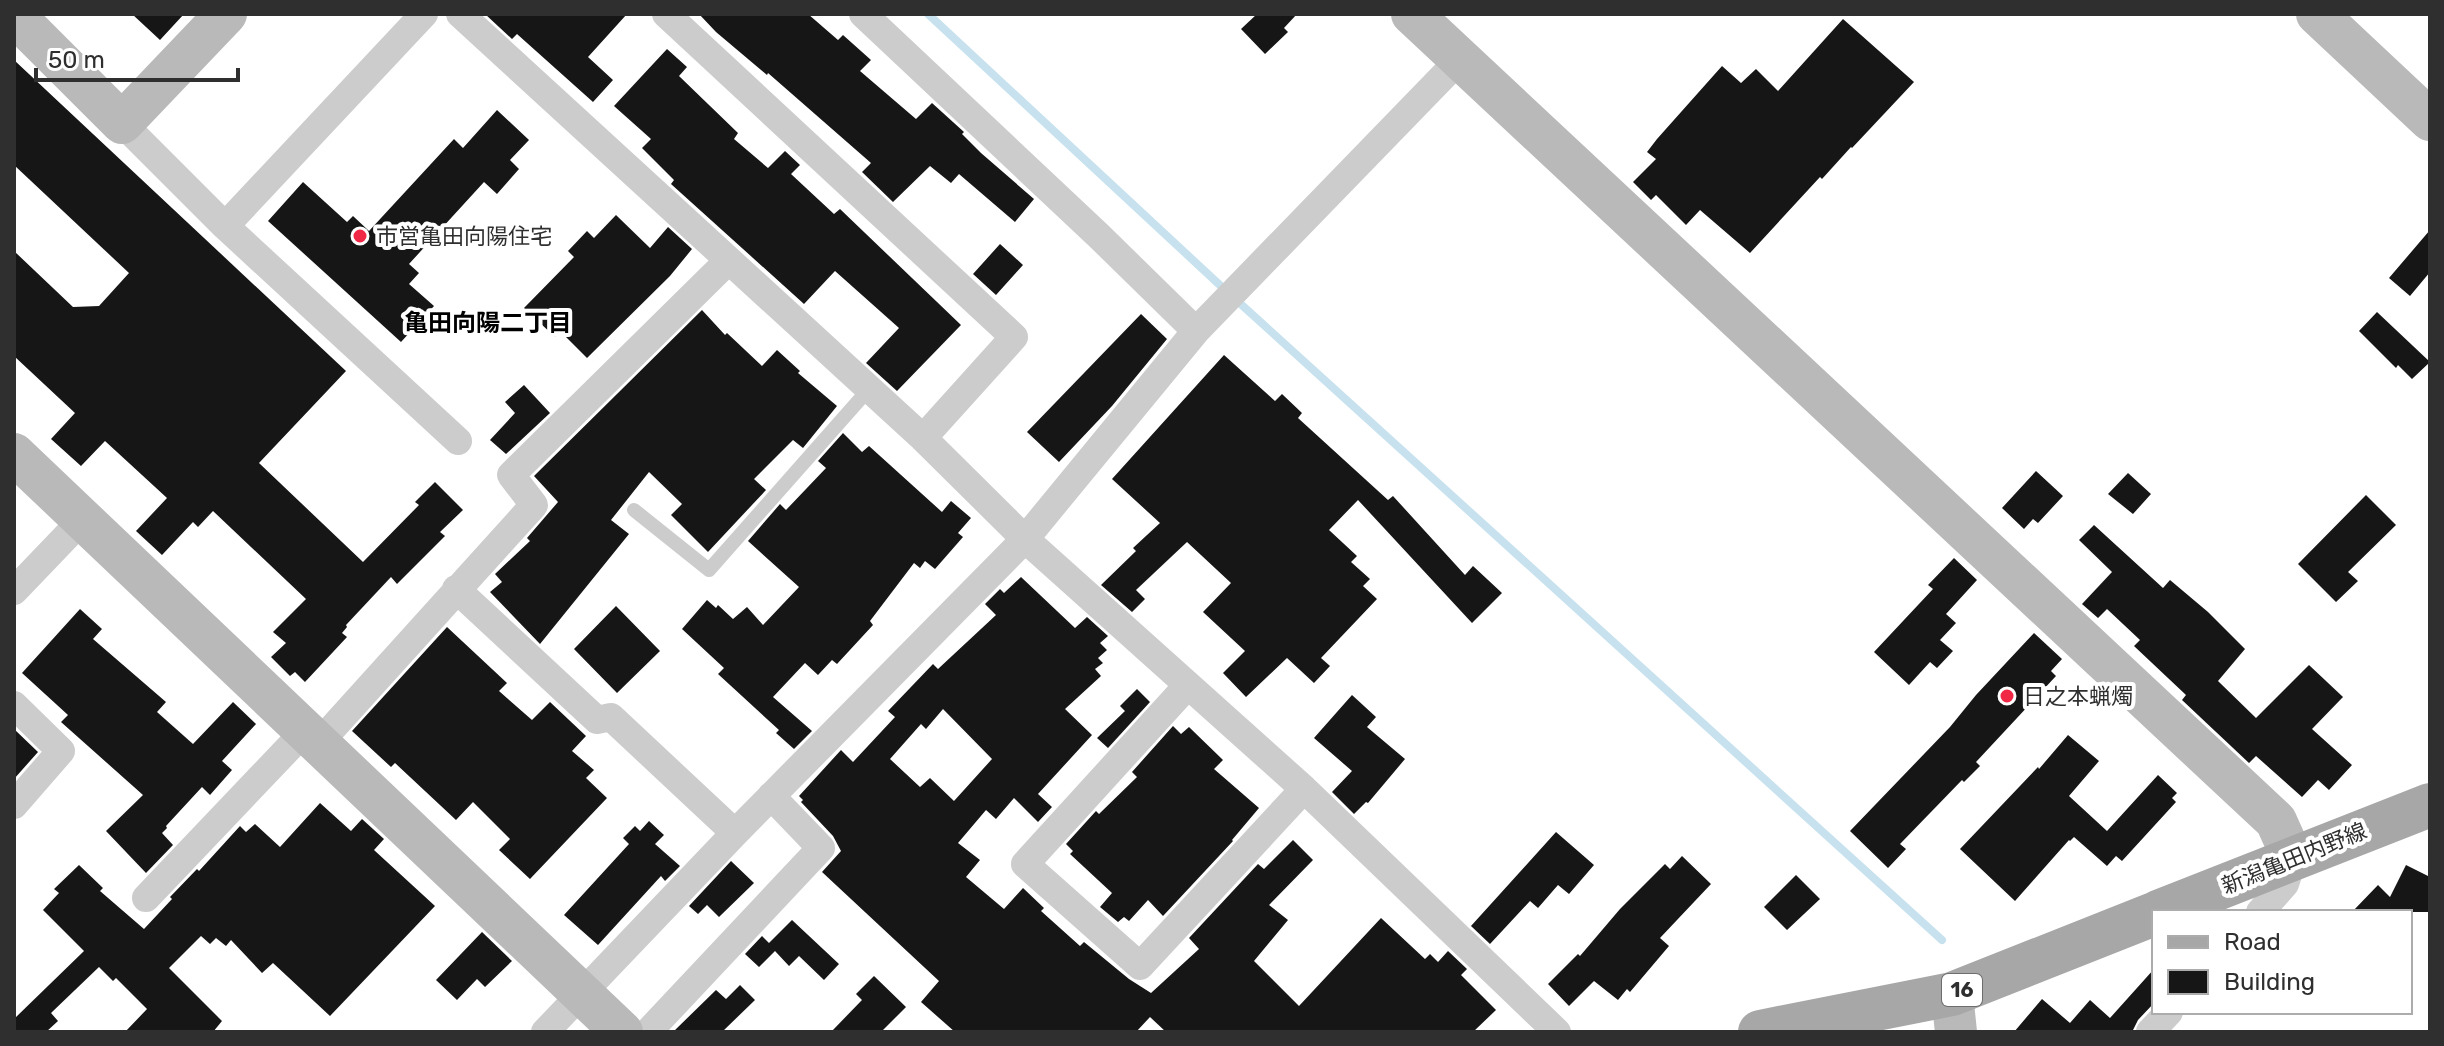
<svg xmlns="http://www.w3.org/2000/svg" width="2444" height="1046" viewBox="0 0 2444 1046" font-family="Rubik,'Noto Sans JP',sans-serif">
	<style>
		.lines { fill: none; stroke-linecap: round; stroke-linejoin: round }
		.stream { stroke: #c7e2ee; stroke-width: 8 }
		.building { fill: #161616; fill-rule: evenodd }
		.lane { stroke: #ccc; stroke-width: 14 }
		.street { stroke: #ccc; stroke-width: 28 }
		.secondary { stroke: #b9b9b9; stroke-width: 42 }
		.primary { stroke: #a7a7a7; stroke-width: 44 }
		.poi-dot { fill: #f02745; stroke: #fff; stroke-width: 3 }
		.labels { text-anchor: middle; stroke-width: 8; stroke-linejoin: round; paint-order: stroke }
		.shield { fill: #fff; stroke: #6d6d6d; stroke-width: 2 }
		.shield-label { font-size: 20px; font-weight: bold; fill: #2f2f2f }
		.poi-label { font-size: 22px; fill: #2f2f2f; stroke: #fff; text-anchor: start }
		.street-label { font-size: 22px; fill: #2f2f2f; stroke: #fff }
		.neighbourhood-label { font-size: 24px; font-weight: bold; fill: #000; stroke: #fff }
	</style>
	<rect width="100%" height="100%" fill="#fff"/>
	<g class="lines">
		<path class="stream" d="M928,14l295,274 719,652"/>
	</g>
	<path class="building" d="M132,14h52l-24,26z
		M485,14h142l-39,43 25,23 -20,22 -76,-68 -5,5z
		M699,14h109l30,26 5,-5 28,25 -11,11 56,48 16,-16 32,29 -2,2 19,19 53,46 -19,23 -56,-48 -8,9 -21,-17 -37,36 -31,-30 9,-9 -103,-90 -1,2 -51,-43z
		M1257,14h40l-13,14 4,4 -23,22 -24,-25z
		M1843,19l71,63 -62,66 -1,-1 -29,32 -2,-2 -70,76 -50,-43 -14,15 -30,-30 -5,5 -18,-18 23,-23 -9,-7 10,-13 65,-73 19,17 15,-14 22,22z
		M667,49l20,18 -8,9 59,57 -4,6 34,29 17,-17 15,14 -9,9 43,40 6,-5 121,116 -64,66 -31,-28 33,-35 -64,-57 -31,33 -133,-120 3,-4 -32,-32 9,-9 -37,-33z
		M14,60l332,311 -87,92 104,99 56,-57 -4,-3 20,-20 28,28 -23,22 5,4 -48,48 -6,-7 -45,48 1,2 -5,6 5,4 -42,45 -10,-10 -5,4 -19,-19 15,-14 -13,-11 33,-33 -93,-88 -15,16 -5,-5 -31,33 -26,-24 31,-33 -62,-57 -24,25 -30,-27 24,-26 -61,-57v-105l59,56 26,-1 30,-33 -115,-108z
		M497,110l32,30 -19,20 9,9 -22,25 -13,-12 -75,82 10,9 -10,11 25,22 -33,36 -133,-121 35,-39 44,40 6,-6 16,15 85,-92 9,9z
		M616,215l34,33 18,-21 24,22 -22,27 -83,82 -27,-27 -5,6 -31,-29 50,-51 -6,-6 19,-20 7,7z
		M2430,230v42l-20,24 -21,-18z
		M1000,244l23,21 -27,30 -23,-21z
		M702,310l23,25 2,-2 35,33 15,-16 23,21 -2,2 39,33 -34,42 -10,-8 -39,39 12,11 -58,62 -37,-37 11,-11 -33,-32 -38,48 18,14 -89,110 -50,-52 12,-10 -7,-8 35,-33 -3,-3 31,-36 -24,-26z
		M2377,312l53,50 -18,17 -14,-14 -2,3 -37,-37z
		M1141,314l26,25 -55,67 -53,56 -32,-30z
		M1224,355l51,46 7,-7 20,19 -4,5 90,82 5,-4 72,79 8,-9 29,27 -30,30 -114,-123 -29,30 28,26 -6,6 19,17 -7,7 14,13 -56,59 9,8 -16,17 -27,-25 -41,39 -23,-24 22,-22 -42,-39 28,-29 -44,-41 -51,48 9,9 -13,13 -31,-27 35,-34 -3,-3 27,-25 -48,-44z
		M524,385l26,28 -44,41 -16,-14 25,-27 -10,-11z
		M843,433l19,19 7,-6 73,66 9,-11 20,17 -13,15 5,4 -28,32 -10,-8 -5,7 -6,-5 -44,58 3,4 -36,39 -5,-4 -14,15 -13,-12 -32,34 39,34 -18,18 -18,-16 3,-3 -61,-56 6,-6 -42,-39 25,-29 9,8 2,-3 15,14 14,-12 16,18 36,-38 -51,-46 32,-37 6,6 40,-42 -8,-7z
		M2036,471l27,25 -25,27 -5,-4 -9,10 -22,-21z
		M2128,473l23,21 -18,20 -25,-20z
		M2366,495l30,30 -48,47 10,9 -22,21 -38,-38z
		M2094,525l69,63 7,-8 38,32 37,37 -27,32 38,37 53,-53 34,32 -31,32 40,36 -23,25 -11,-10 -16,17 -46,-41 -7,7 -67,-63 4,-5 -52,-49 6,-6 -33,-31 -9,9 -16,-14 30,-32 -33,-32z
		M1954,558l23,22 -31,34 10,9 -16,17 13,11 -16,17 -7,-6 -21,23 -35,-33 59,-63 -5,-4z
		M1021,577l54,51 12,-11 21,19 -8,7 7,7 -9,8 5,5 -8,6 6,7 -36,33 27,26 -54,59 14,13 -14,15 -24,-24 -18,21 -10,-9 -28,33 22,17 -14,17 38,32 19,-21 21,20 -3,3 39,35 4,-4 45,37 22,14 48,-44 -10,-11 69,-74 6,5 29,-29 20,20 -44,45 19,15 -34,41 45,45 82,-88 44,41 5,-5 8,8 10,-11 19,18 -6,6 35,35 -23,22h-307l-16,-15 -14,15h-181l-34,-30 18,-21 -117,-109 19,-21 -8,-15 -32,-34 2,-2 -4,-4 42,-46 12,12 42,-45 -7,-6 45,-47 5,5 58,-54 -11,-11 15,-15 4,4zM943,709l49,50 -38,42 -24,-23 -10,9 -30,-28 31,-35 5,5z
		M616,606l44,45 -43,42 -43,-44z
		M80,609l22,20 -9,10 73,63 -9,10 36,32 40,-42 23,22 -34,37 10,9 -22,25 -8,-8 -36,39 1,2 -5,5 11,12 -27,28 -40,-42 37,-36 -82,-73 7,-7 -46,-42z
		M447,627l60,56 -8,8 33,29 18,-18 36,34 -14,15 22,19 -8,8 21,20 -77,81 -31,-29 11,-11 -37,-37 -17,18 -61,-57 -4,4 -39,-36z
		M2034,633l28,26 -11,12 5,5 -80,86 4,4 -16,16 -2,-2 -62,64 6,5 -18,19 -38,-37 100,-104 26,-32z
		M1137,689l13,13 -42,46 -11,-10 28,-27 -5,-5z
		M1352,695l24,22 -9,10 38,32 -37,44 -2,-1 -12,12 -22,-22 20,-21 -38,-33z
		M1173,726l8,8 8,-7 34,33 -9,9 45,39 -27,32 1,1 -70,75 -15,-16 -19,21 -5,-4 -6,5 -18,-15 12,-14 -42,-39 3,-3 -7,-7 30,-33 3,3 38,-37 -5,-5z
		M14,729l24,23 -24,27z
		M2068,735l31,26 -30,35 38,35 51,-56 19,18 -5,5 4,4 -54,59 -6,-5 -9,10 -33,-29 -4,4 -1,-1 -54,61 -55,-52 78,-82 1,2z
		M320,803l31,28 11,-12 22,20 -10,11 61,56 -105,110 -57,-53 -11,10 -31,-33 -5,6 -10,-8 -6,6 -9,-8 -32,32 53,53 -9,11h-88l22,-23 -31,-31 -3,3 -14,-14 -48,46 7,8 -12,11h-32v-13l70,-68 -41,-41 16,-17 -5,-4 25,-24 24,23 -3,3 44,38 28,-30 -2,-2 27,-28 2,2 41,-45 6,6 9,-8 25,23z
		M649,821l15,14 -9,9 25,22 -15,15 -4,-5 -63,69 -34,-30 65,-71 -6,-6 12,-12 5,5z
		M1556,832l38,33 -25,29 -11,-9 -20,23 -8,-7 -40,43 -19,-18z
		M1682,856l29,28 -51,54 9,8 -39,46 -3,-3 -9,11 -24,-19 -25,25 -21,-22 30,-30 2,2 40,-47 45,-45 5,5z
		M731,861l23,22 -35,34 -12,-12 -9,9 -9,-8z
		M2406,865l24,12v35h-78l26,-27 12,12z
		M1796,875l24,24 -33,31 -23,-23z
		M792,920l47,44 -15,16 -25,-24 -10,10 -14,-15 -16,16 -14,-13 17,-18 7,7z
		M482,932l30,29 -27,26 -8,-8 -20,21 -21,-20z
		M2154,969v34l-16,17 -6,12h-118l28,-33 28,24 20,-23 20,18z
		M874,976l32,31 -25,25h-50l31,-32 -6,-6z
		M740,985l15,15 -33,32h-49l43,-42 10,9z"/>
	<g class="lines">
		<path class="lane" d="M634,510l75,60 160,-181"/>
		<path class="street" d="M460,14l463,424 102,101 279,250 253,243
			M666,14l348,323 -91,101
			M863,14l236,222 97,95
			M122,123l103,103 199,-212
			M225,226l233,215
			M456,589l141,131 14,-3 124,116
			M14,591l70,-73
			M1188,685l-163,179 115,102 164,-177
			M14,705l47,46 -47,54
			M318,744l216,-239 -23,-30 217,-214
			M146,898l158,-166
			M2260,912l25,-28 8,-25
			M545,1032l190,-199 290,-294 171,-208 264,-272
			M648,1032l173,-184 -50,-52
			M2150,1032l19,-20"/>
		<path class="secondary" d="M1412,14l864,807 17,38
			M2317,14l113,106
			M14,15l108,108 104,-109
			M14,454l608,578
			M1952,994l4,38"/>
		<path class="primary" d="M2158,912l272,-107
			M1760,1032l192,-38 202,-80"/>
	</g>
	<g class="poi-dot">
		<circle cx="360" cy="236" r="8"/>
		<circle cx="2007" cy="696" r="8"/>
	</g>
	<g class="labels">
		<rect class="shield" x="1942" y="974" width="40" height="32" rx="6"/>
		<g class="shield-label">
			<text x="1962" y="997">16</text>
		</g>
		<g class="poi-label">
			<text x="376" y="244">市営亀田向陽住宅</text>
			<text x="2023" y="704">日之本蝋燭</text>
		</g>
		<g class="street-label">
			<text transform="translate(2294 858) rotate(-22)" y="8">新潟亀田内野線</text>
		</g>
		<g class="neighbourhood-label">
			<text x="488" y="331">亀田向陽二丁目</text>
		</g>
	</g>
	<rect width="2444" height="1046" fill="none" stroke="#2f2f2f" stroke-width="32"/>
	<rect x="2152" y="910" width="260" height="104" fill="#ffffff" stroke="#acacac" stroke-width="2"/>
	<rect x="2168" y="936" width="40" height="12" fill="#a7a7a7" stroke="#acacac" stroke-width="2"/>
	<text x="2224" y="950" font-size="24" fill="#2f2f2f">Road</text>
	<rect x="2168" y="970" width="40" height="24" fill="#161616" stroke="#acacac" stroke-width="2"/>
	<text x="2224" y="990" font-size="24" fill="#2f2f2f">Building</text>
	<path d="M36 68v12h202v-12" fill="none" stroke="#2f2f2f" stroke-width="4"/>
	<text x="48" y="68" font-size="24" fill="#2f2f2f" stroke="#ffffff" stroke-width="6" paint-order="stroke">50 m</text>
</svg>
